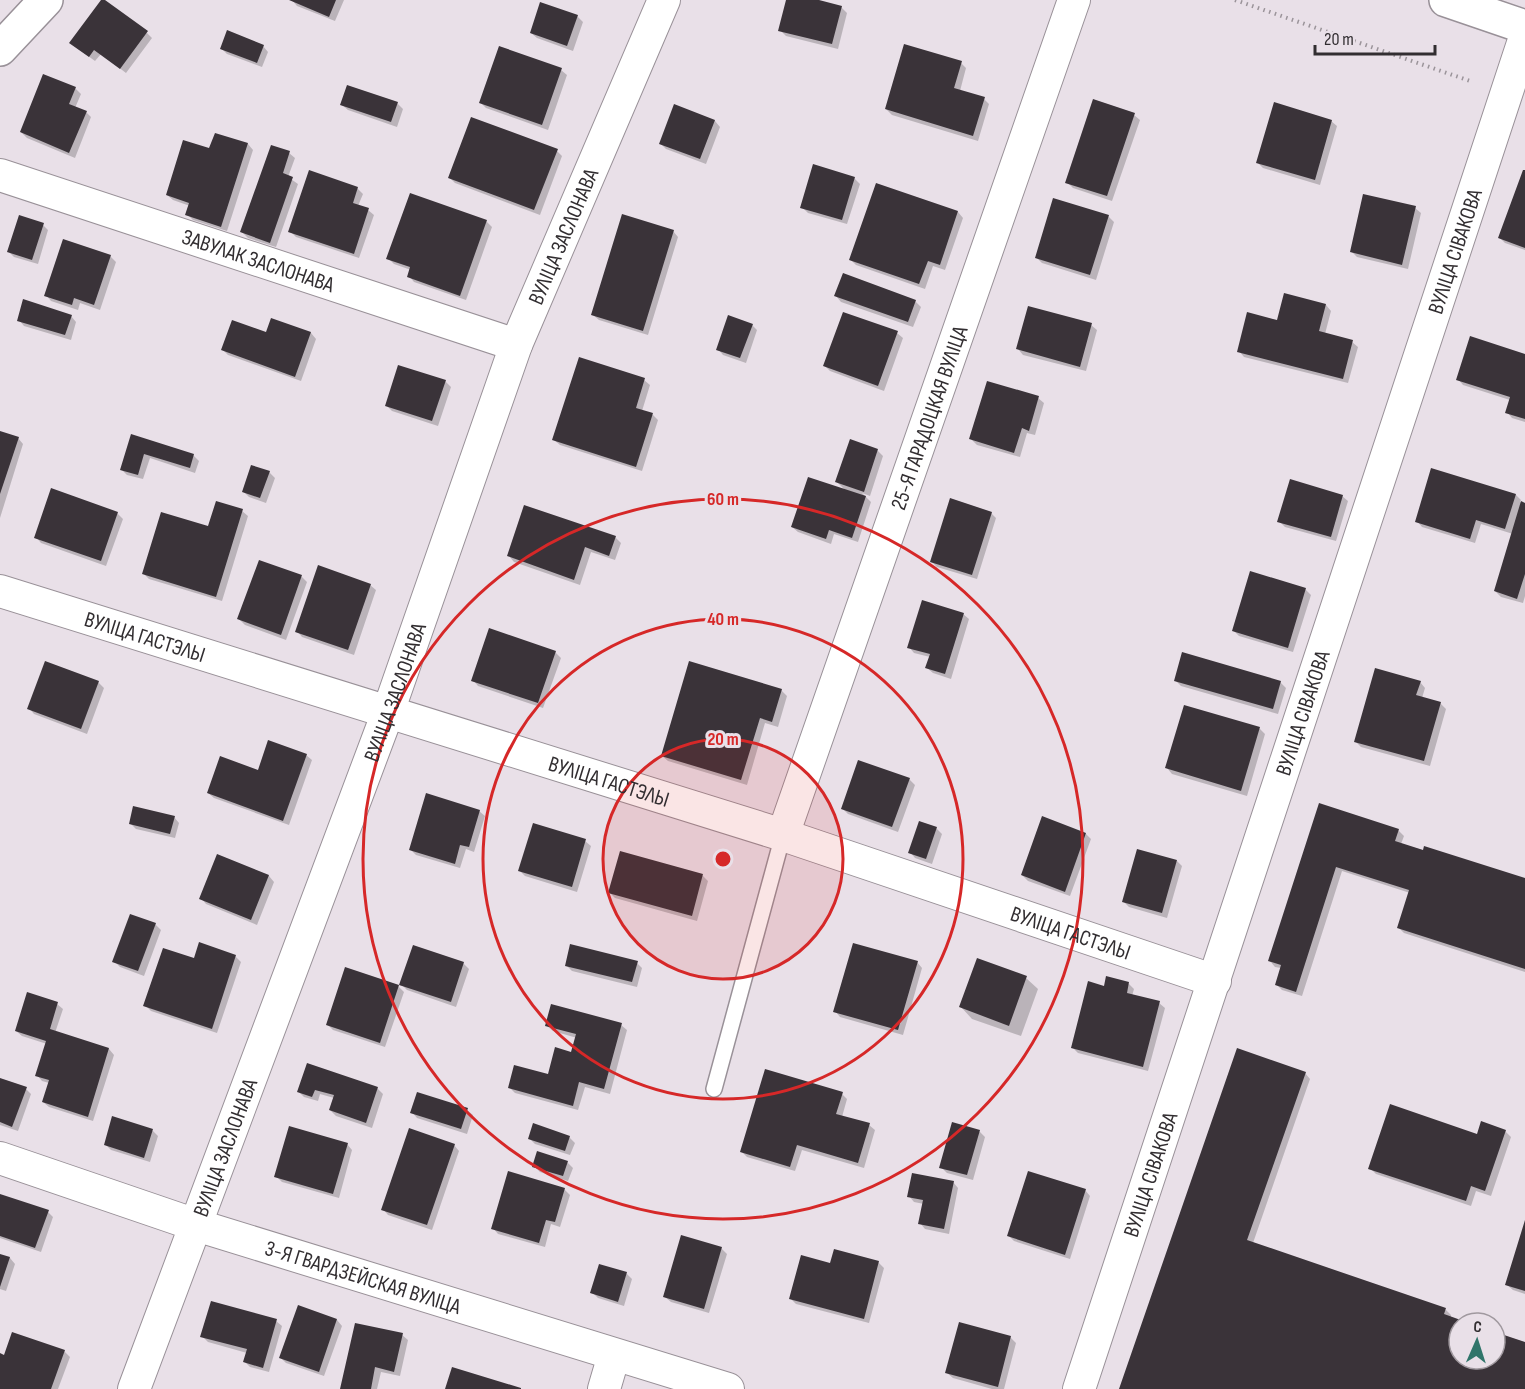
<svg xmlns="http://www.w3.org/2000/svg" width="1525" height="1389" viewBox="0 0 1525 1389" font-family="'Sofia Sans Condensed',sans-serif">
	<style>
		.shadow { fill: #0003 }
		.building { fill: #3a3339 }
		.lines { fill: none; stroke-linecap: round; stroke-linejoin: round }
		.lane-casing { stroke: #999198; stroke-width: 18 }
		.street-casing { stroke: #999198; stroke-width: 34 }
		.secondary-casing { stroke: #999198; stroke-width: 36 }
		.primary-casing { stroke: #999198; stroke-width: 36 }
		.path { stroke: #9b949a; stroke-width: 4; stroke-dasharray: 1.5 4.5; stroke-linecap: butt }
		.lane { stroke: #fff; stroke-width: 15 }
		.street { stroke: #fff; stroke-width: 32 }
		.secondary { stroke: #fff; stroke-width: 33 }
		.primary { stroke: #fff; stroke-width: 33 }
		.ring { fill: none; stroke: #d62828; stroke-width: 3 }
		.labels { text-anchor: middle; stroke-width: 6; stroke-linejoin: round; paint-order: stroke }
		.street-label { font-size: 22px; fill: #322e31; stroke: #e9e0e8 }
		.centre { fill: #d62828; stroke: #e9e0e8; stroke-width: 3 }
		.ring-label { font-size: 18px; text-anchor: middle; font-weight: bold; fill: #d62828; stroke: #e9e0e8; stroke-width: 6; stroke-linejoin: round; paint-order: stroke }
	</style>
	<rect width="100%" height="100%" fill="#e9e0e8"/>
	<path class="shadow" d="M292,0h52l-9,21 -38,-15z
		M788,0h23l30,7 6,6 -9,36 -52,-13 -6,-6z
		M577,16l6,6 -10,29 -36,-13 -6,-5z
		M147,33l5,5 -26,35 -25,-19 -6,7 -18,-13z
		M263,46l5,6 -6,15 -35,-13 -6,-6z
		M961,63l5,5 -6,23 24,8 5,5 -11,37 -86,-26 -6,-6z
		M561,70l6,5 -19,55 -62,-22 -5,-5z
		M75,88l6,6 -6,14 11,4 5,5 -16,41 -48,-20 -6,-6z
		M397,103l6,6 -6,18 -49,-17 -6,-5z
		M675,106l40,15 5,6 -14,37 -40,-15 -5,-5z
		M1134,115l6,5 -28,81 -39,-13 -6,-6z
		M1331,121l6,5 -17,59 -57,-17 -5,-5z
		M216,135l32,9 5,6 -26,81 -34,-11 -6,-6 3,-8 -17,-6 -6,-5 43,-45z
		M557,151l5,5 -22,59 -85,-32 -6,-6z
		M289,153l6,5 -7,19 10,7 -22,63 -28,-9 -6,-6z
		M1525,172v78l-20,-7 -5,-5z
		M854,178l6,6 -13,40 -39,-11 -6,-6z
		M877,185l81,27 5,6 -18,52 -12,-4 -8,23 -69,-24 -5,-5z
		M357,188l6,6 -5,12 10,4 6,5 -15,43 -63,-21 -6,-6z
		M1415,208l6,5 -13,56 -51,-12 -6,-6z
		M1108,216l6,6 -18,58 -54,-17 -5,-5z
		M486,221l6,6 -26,73 -52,-18 -5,-6 2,-6 -17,-6 -6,-6z
		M43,225l5,5 -10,34 -24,-7 -5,-5z
		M673,231l5,6 -30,98 -49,-15 -6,-5z
		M110,256l6,6 -16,48 -20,-7 -2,7 -27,-9 -5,-6z
		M836,296l79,5 6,6 -8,20 -72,-25z
		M1326,305l5,6 -6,23 27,8 6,5 -10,36 -104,-26 -5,-6 39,-30z
		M71,316l5,6 -5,18 -47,-14 -5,-6z
		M752,325l5,5 -11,33 -23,-8 -5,-6z
		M1091,325l6,5 -11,41 -63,-16 -5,-6z
		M311,333l5,6 -15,42 -73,-26 -5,-5 44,-16z
		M897,333l6,5 -19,53 -54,-20 -5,-5z
		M1525,356v66l-13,-4 -5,-6 3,-12 -47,-15 -5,-6z
		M644,380l6,5 -8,26 11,4 5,5 -16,51 -82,-26 -6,-5z
		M445,381l6,6 -13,39 -46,-15 -5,-5z
		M1038,398l6,5 -9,32 -8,-2 -7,24 -43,-12 -6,-6z
		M0,433l18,5 5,6 -23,74z
		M132,436l61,19 6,6 -4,12 -45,-15 -7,21 -16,-4 -5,-5z
		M877,450l6,6 -13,40 -8,-3 9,9 -13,40 -24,-8 -3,10 -33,-12 -6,-5 54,-36 -9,-9z
		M269,472l6,6 -9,25 -17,-6 -6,-6z
		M1516,495l5,5 -1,2 5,2v92l-2,7 -22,-6 -6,-6 18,-57 -32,-10 -6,19 -53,-16 -5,-6z
		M1342,496l6,5 -12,40 -51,-14 -6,-6z
		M242,511l6,5 -26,85 -73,-22 -5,-5 65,-46z
		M117,513l6,6 -17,47 -65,-23 -5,-6z
		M991,513l5,5 -19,61 -40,-12 -5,-5z
		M615,537l6,6 -6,17 -24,-8 -11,33 -66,-23 -5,-6z
		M260,561l42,16 5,5 -21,58 -41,-15 -6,-6z
		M370,585l6,5 -22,65 -52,-18 -5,-6z
		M1305,589l6,6 -18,57 -54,-16 -5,-5z
		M963,614l6,5 -18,60 -18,-6 -6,-5 3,-11 -16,-4 -5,-6z
		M555,652l6,6 -18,50 -65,-22 -5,-6z
		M1175,680l105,2 6,6 -8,26 -97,-28z
		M98,682l6,6 -17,46 -53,-20 -5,-6z
		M1420,682l5,6 -3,10 18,5 6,6 -16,57 -69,-19 -6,-6z
		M781,690l6,6 -9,31 -13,-4 -18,62 -79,-24 -6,-5z
		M1185,707l75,22 5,5 -18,62 -75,-22 -5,-6z
		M306,755l6,5 -23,65 -75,-27 -6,-5 51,-21z
		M909,779l6,6 -17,47 -50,-18 -5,-5z
		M1319,805l79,25 6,6 -3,8 124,35v93l-121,-39 -5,-5 11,-35 -68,-22 -40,125 -20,-6 -6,-6 5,-16 -6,-1 -5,-6z
		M479,811l6,5 -11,36 -8,-3 -6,19 -44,-13 -5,-5z
		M174,817l5,6 -4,15 -39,-9 -5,-5z
		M936,828l6,6 -10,30 -17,-6 -5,-6z
		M1086,834l5,5 -21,57 -42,-15 -6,-6z
		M585,841l6,5 -14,46 -52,-16 -5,-5z
		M621,853l82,23 5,5 -11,40 -82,-23 -5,-5z
		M218,856l51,20 5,6 -17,43 -51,-21 -5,-6z
		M1177,861l5,5 -15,52 -38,-11 -5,-5z
		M155,924l6,6 -17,46 -24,-9 -6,-6z
		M235,956l6,6 -24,71 -66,-22 -6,-6 50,-45z
		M917,962l5,6 -19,67 -63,-18 -5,-6z
		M463,963l6,6 -13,38 -49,-17 -6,-6z
		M637,963l5,5 -5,19 -65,-16 -5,-5z
		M1026,978l12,11 -17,47 -49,-17 -11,-12z
		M1108,978l21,6 5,5 -2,7 27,7 6,5 -17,63 -70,-18 -5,-5 32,-61z
		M398,986l6,6 -19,55 -52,-17 -6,-6z
		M57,1004l6,5 -8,24 54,16 5,6 -21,66 -44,-14 -6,-5 6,-19 -7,-2 -5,-6 10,-31 -25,-8 -6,-5z
		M621,1025l6,5 -17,64 -25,-7 -7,23 -63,-17 -5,-5 39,-13 23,-21 5,-16 -24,-7 -6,-5z
		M308,1065l69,23 6,6 -11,34 -36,-12 -6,-6 4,-12 -14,-4 -2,7 -14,-4 -5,-5z
		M1305,1073l5,6 -57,164 193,67 5,5v3l14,5h-6v36h36v-26l30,11v45h-404z
		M0,1079l26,10 5,5 -13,37 -18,-6z
		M842,1094l5,5 -5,18 27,8 6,5 -11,38 -62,-18 -7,21 -48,-14 -5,-5z
		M467,1110l6,5 -6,19 -50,-16 -5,-6z
		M113,1118l40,13 5,5 -8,26 -39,-12 -6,-6z
		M953,1124l27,8 5,5 -12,43 -26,-7 -6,-6z
		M1505,1131l6,6 -20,59 -15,-5 -5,15 -95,-32 -6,-6 108,-32z
		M569,1137l6,6 -5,12 -35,-11 -5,-5z
		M347,1144l5,6 -13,48 -57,-16 -6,-6z
		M454,1145l5,6 -27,79 -44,-15 -5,-6z
		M567,1162l6,6 -5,13 -28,-9 -6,-6z
		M953,1182l5,6 -9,46 -24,-5 -5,-6 4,-19 -10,-2 -5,-6z
		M564,1189l6,6 -10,32 -9,-3 -6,23 -47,-13 -5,-6z
		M1085,1190l5,6 -20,63 -56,-18 -5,-5z
		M0,1195l48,17 5,5 -12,35 -41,-14z
		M1525,1223v71l-12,-4 -6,-5z
		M721,1248l6,6 -18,59 -38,-11 -6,-5z
		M0,1255l10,3 5,6 -9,27 -6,-2z
		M878,1262l6,6 -15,55 -73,-19 -5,-5 40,-35z
		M626,1273l6,6 -8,27 -26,-8 -6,-6z
		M299,1307l38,13 5,6 -18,50 -38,-13 -5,-5z
		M276,1321l6,5 -13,46 -19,-5 -6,-6 3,-8 -39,-11 -6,-6z
		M402,1335l6,5 -8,36 -19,-4 -4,17h-36z
		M1010,1337l6,6 -12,46h-12l-39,-11 -6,-5z
		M64,1351l6,6 -12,32h-58v-34l5,1z"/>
	<path class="building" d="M101,0h4l43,31 -28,38 -26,-19 -5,7 -20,-14z
		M289,0h47l-7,17z
		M786,0h33l23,6 -10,38 -54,-13z
		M540,2l38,13 -11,31 -37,-13z
		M227,30l37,15 -7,18 -37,-14z
		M904,44l58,17 -8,27 31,9 -12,39 -88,-27z
		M499,46l63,22 -20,57 -63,-22z
		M43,74l33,13 -7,17 18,7 -18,42 -49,-21z
		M347,85l51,17 -7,20 -51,-17z
		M1093,99l42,14 -28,83 -42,-13z
		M1274,102l58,18 -17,60 -59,-17z
		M674,104l41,16 -15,39 -41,-15z
		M471,117l87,32 -24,61 -86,-32z
		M215,133l33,10 -27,84 -36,-12 4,-12 -23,-8 17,-55 26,8z
		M271,145l19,6 -7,22 10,4 -23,66 -30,-11z
		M813,164l42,13 -13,43 -42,-12z
		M309,170l49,17 -5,16 16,5 -15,46 -66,-22z
		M1523,170h2v78l-27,-10z
		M876,183l82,28 -18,54 -12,-4 -9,23 -70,-24z
		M410,193l77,27 -27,76 -53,-19 3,-10 -24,-8z
		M1363,194l53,12 -14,59 -52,-13z
		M1053,198l56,17 -19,60 -55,-17z
		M622,214l52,16 -31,101 -52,-16z
		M19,215l25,8 -12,37 -25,-8z
		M63,239l48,16 -17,50 -20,-7 -2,7 -28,-9z
		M843,273l73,27 -8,22 -74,-26z
		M1284,293l42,11 -7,27 34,9 -10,39 -106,-27 10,-40 30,8z
		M23,299l49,16 -7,20 -48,-14z
		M1028,306l64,17 -12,44 -64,-18z
		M843,312l55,19 -20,55 -55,-20z
		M728,315l25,9 -13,34 -24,-8z
		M271,318l40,14 -16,45 -74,-27 11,-30 34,12z
		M1470,336l55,18v65l-20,-6 5,-16 -54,-17z
		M579,357l66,21 -9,30 17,5 -17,54 -84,-27z
		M398,365l48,15 -14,41 -47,-15z
		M987,381l52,15 -10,35 -7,-3 -8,25 -45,-14z
		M0,431l19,6 -19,57z
		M131,434l63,20 -4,14 -46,-14 -6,21 -18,-5z
		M850,439l28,10 -14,43 -29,-10z
		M251,465l19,6 -10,27 -18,-6z
		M1431,468l85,26 -11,35 -29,-9 -6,19 -55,-17z
		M808,477l58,19 -14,42 -23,-8 -3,9 -35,-12z
		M1290,479l53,16 -12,42 -54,-15z
		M51,488l67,24 -17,49 -67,-23z
		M950,498l42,14 -20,63 -42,-13z
		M216,501l27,8 -27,88 -74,-23 19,-62 47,14z
		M1521,501l4,2v71l-8,25 -23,-8z
		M524,505l92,31 -7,20 -24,-9 -11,33 -67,-24z
		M259,560l43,15 -21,60 -44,-16z
		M318,565l53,19 -23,66 -53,-18z
		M1250,571l56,17 -18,60 -56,-17z
		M922,600l42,13 -19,61 -20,-6 5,-14 -23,-6z
		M489,628l67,23 -18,52 -67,-22z
		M1182,652l99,29 -8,28 -99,-28z
		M45,661l54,20 -18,48 -54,-20z
		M689,661l93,28 -10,33 -12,-4 -19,62 -80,-24z
		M1375,668l46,13 -5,14 25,7 -17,59 -70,-19z
		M1184,705l76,22 -19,64 -76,-23z
		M268,740l39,14 -24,67 -76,-28 13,-37 38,14z
		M858,760l52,18 -18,49 -51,-18z
		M426,793l54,17 -11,37 -9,-2 -5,19 -46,-14z
		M1319,803l80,26 -4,12 28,9 1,-4 101,32v91l-128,-41 12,-38 -73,-23 -40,125 -21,-7 6,-20 -13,-4z
		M133,806l42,10 -5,18 -41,-10z
		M1042,816l44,17 -21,59 -44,-17z
		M919,821l18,6 -11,32 -18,-6z
		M533,823l53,16 -14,48 -54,-16z
		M1137,849l40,11 -15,53 -40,-11z
		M620,851l83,23 -11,42 -84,-23z
		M217,854l52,21 -18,45 -52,-21z
		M130,914l26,9 -18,48 -26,-9z
		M199,942l37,13 -24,74 -69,-23 20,-58 31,10z
		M853,943l65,18 -20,69 -65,-18z
		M570,944l68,17 -6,21 -67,-16z
		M413,945l51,17 -13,40 -52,-17z
		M977,958l50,18 -18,50 -50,-19z
		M345,967l54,18 -19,58 -54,-18z
		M1106,976l23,6 -2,11 33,8 -17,66 -72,-19 17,-67 16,5z
		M27,992l31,10 -8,27 59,19 -21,69 -46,-15 7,-22 -14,-4 11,-35 -31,-10z
		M551,1004l71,19 -18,66 -25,-7 -6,24 -65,-18 6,-23 34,9 7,-27 16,5 5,-18 -31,-8z
		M1237,1048l69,24 -59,168 199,68 -2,6 25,9h-10v36h36v-27l30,10v47h-406z
		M307,1063l71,24 -12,36 -37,-13 5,-15 -19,-5 -3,7 -15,-5z
		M765,1069l78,23 -7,22 34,9 -12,40 -61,-18 -7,22 -50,-15z
		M0,1078l27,9 -15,40 -12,-5z
		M417,1092l51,16 -7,21 -51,-16z
		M1390,1104l87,30 4,-13 25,9 -21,61 -14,-5 -5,15 -98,-32z
		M112,1116l41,13 -9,29 -40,-13z
		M952,1122l28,8 -13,45 -28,-7z
		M533,1123l37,13 -5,15 -37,-12z
		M289,1126l59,17 -15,51 -59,-17z
		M409,1128l46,16 -28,81 -46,-15z
		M537,1151l31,10 -5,15 -31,-9z
		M508,1171l57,17 -10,34 -9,-2 -7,23 -48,-14z
		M1028,1171l58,18 -21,66 -58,-19z
		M912,1173l42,8 -10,48 -26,-5 5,-24 -16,-3z
		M0,1194l49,16 -14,38 -35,-12z
		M1525,1220v71l-20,-6z
		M681,1235l41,12 -18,62 -41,-12z
		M834,1249l45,12 -15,58 -75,-20 12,-44 29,8z
		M0,1254l10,3 -10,30z
		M599,1264l28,8 -9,30 -28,-9z
		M211,1301l66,18 -14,49 -20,-6 4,-13 -47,-12z
		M298,1305l39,14 -18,53 -40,-14z
		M959,1322l52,14 -13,51 -53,-14z
		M355,1323l48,10 -9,39 -19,-5 -4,22h-31z
		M12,1332l53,18 -14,39h-51v-36l4,2z
		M452,1367l69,21v1h-76z"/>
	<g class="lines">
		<g class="lane-casing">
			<path id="lane" d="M714,1089l69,-254"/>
		</g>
		<g class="street-casing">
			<g id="street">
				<path id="s1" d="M0,175l516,170"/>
				<path id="s2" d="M0,591l783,244 432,146"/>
				<path id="s3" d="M783,835l291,-835"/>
				<path id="s4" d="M0,1158l196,67 532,164"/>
				<path id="s5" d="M134,1389l254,-677 128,-367 148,-345"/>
				<path d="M604,1389l10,-34"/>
				<path id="s6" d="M1079,1389l446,-1352"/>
			</g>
		</g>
		<g class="secondary-casing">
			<path id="secondary" d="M0,49l46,-49"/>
		</g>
		<g class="primary-casing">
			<path id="primary" d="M1446,0l79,27"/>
		</g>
		<path class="path" d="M1235,0l238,82"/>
		<use href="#lane" class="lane"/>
		<use href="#street" class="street"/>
		<use href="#secondary" class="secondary"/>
		<use href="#primary" class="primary"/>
	</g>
	<circle cx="723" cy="859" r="120" fill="#d62828" fill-opacity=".12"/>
	<g class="ring">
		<circle cx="723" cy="859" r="120"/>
		<circle cx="723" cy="859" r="240"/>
		<circle cx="723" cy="859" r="360"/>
	</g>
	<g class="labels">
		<g class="street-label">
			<text dy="8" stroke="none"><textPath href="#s5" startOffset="1230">ВУЛІЦА ЗАСЛОНАВА</textPath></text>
			<text dy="8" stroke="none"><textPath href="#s6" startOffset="1198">ВУЛІЦА СІВАКОВА</textPath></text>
			<text dy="8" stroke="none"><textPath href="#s1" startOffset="272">ЗАВУЛАК ЗАСЛОНАВА</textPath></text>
			<text dy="8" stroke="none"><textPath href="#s3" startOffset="442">25-Я ГАРАДОЦКАЯ ВУЛІЦА</textPath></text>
			<text dy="8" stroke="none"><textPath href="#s2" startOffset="152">ВУЛІЦА ГАСТЭЛЫ</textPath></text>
			<text dy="8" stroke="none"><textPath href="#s5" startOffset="744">ВУЛІЦА ЗАСЛОНАВА</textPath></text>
			<text dy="8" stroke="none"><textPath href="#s6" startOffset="712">ВУЛІЦА СІВАКОВА</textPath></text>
			<text dy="8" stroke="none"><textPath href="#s2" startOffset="638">ВУЛІЦА ГАСТЭЛЫ</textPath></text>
			<text dy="8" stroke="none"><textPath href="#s2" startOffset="1124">ВУЛІЦА ГАСТЭЛЫ</textPath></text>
			<text dy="8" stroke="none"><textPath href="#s5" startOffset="258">ВУЛІЦА ЗАСЛОНАВА</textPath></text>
			<text dy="8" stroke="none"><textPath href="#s6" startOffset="226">ВУЛІЦА СІВАКОВА</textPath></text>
			<text dy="8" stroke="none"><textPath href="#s4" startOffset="382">3-Я ГВАРДЗЕЙСКАЯ ВУЛІЦА</textPath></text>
		</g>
	</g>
	<circle cx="723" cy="859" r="9" class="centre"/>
	<g class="ring-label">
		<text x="723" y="505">60 m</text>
		<text x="723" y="625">40 m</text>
		<text x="723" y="745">20 m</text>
	</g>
	<g transform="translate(1477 1341) rotate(3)"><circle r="28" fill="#e9e0e8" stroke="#a0999f" stroke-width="1.5"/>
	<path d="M0-4.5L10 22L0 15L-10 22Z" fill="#30756a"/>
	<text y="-9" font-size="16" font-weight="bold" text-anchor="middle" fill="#322e31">С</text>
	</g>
	<path d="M1315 45v9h120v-9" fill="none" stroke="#322e31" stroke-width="3"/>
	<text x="1324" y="45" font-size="18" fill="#322e31" stroke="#e9e0e8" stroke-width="4.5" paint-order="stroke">20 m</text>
</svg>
